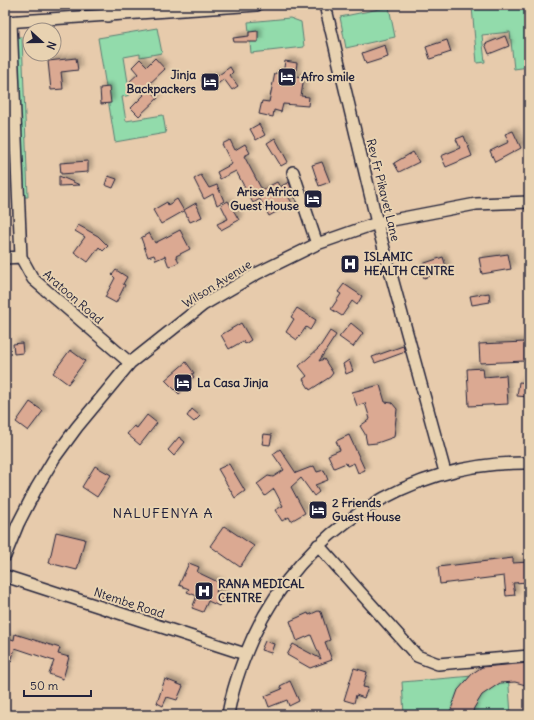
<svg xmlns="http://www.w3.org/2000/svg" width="534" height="720" viewBox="0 0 534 720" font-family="Delius,sans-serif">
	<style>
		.grass { fill: #92dbab; stroke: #5a7e73 }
		.building { fill: #dba992; stroke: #22223b; filter: url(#shadow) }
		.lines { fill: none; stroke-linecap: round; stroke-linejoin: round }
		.minor-casing { stroke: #22223b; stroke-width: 14 }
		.minor { stroke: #e8d2b1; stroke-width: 11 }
		.labels { text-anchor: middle; stroke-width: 4; stroke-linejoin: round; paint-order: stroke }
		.poi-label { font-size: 12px; font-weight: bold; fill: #22223b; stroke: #e8d2b1; text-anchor: start }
		.street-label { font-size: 12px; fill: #22223b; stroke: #e8d2b1 }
		.quarter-label { font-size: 14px; letter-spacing: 1px; fill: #22223b; stroke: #e8d2b1 }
	</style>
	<defs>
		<filter id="shadow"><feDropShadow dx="3.5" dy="-3.5" stdDeviation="2" flood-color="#0004"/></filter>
	</defs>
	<rect width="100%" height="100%" fill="#e7cbac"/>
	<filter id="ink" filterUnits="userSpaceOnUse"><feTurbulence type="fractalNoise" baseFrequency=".025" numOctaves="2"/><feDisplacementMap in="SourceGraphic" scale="8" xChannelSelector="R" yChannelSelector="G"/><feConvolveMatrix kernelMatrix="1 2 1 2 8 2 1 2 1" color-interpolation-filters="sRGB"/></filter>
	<g filter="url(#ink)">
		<path class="grass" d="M495,5h32l2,25v37l-15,2 -4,-37 -28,3 3,27 -8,1 -5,-56z
			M389,7l6,30 -49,11 -6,-31z
			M290,18l11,4 3,25 -53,6 -3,-31z
			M157,28l5,25 -22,4v-3l-16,3 6,38 -8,2 4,24 37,-6 3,18 -51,9 -17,-104z
			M16,37h6l6,160h-5z
			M508,673l3,42h-107l-2,-33z"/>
		<path class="building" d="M258,31v11h-24l-1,-4 16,-2v-4z
			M505,36l4,10 -20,8 -4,-10z
			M447,40l4,12 -21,7 -4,-12z
			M385,45l3,12 -22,7 -4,-11z
			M76,58l2,12 -17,2 2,17 -12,1 -3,-29z
			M155,58l10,11 -18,17 11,12 -19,18 -8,-8 13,-13 -14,-14 8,-7 -6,-7 8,-8 7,7z
			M285,61l12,2 -2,13 9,1 -3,19 8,1 -1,9 -25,-2 -2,8 -7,-2 -1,7 -14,-3 3,-13 7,1 6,-29 8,1z
			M230,67l3,5 -3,3 8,11 -6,4 -8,-11 -15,12 -8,-11 5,-4 2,2 6,-4 2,3z
			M109,87l2,16 -10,1 -1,-16z
			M259,124l6,11 -9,5 -6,-11z
			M513,131l8,17 -26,14 -5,-11 19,-9 -4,-8z
			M464,136l8,20 -26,11 -5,-11 19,-8 -4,-9z
			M275,138l13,24 -7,4 -14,-23z
			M230,140l5,10 10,-6 5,9 -6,3 18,34 15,-8 3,5 9,-5 4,11 -5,3 4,7 -23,13 -9,-17 -7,4 -17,-32 -16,8 -3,-7 15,-8 -10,-20z
			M413,152l6,10 -20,10 -5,-9z
			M88,161v11l-27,2 -1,-11z
			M322,162l8,20 -11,4 -7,-21z
			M201,175l8,13 8,-3 7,16 -7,4 -4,-11 -9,5 -10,-20z
			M59,176l21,9 -21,1z
			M108,176l9,3 -4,9 -8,-3z
			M177,199l7,12 -23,13 -8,-14 14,-8 1,3z
			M228,201l11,19 -18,10 -4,-6 11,-5 -7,-14z
			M196,203l6,14 -12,5 -6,-12z
			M78,225l20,11 10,10 -5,5 -4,-4 -11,15 -14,-10 11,-15 -10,-6z
			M180,230l10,19 -14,7 3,6 -10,5 -4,-11 -9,4 -2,-5 -6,2 -7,-19 8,-5 6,10z
			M508,254l3,15 -29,5 -3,-16z
			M443,257l4,13 -23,8 -5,-13z
			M116,270l11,7 -4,7 2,1 -9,18 -11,-6 10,-19 -3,-3z
			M344,284l18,12 -5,9 -5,-4 -10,15 -11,-7 10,-15 -3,-2z
			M489,293l1,9 -18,3 -2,-9z
			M297,308l19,12 -6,10 -4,-3 -9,13 -11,-8 8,-13 -3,-2z
			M241,323l10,17 -6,4 -2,-3 -14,8 -8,-14z
			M351,323l12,10 -10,14 -14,-10z
			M330,331l6,4 -17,26 5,-2 9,14 -3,4 -20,13 -7,-11 4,-3 -8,-10 20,-18z
			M525,342v19l-45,2 -1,-19z
			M22,343l1,10 -9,1 -1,-10z
			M403,346l2,6 -30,11 -3,-6z
			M70,350l15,11 -17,23 -15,-11z
			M349,360l4,11 -7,3 -3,-10z
			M186,362l8,11 -2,1 2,3 -10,9 2,2 -7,6 -14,-14z
			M483,368l1,9 22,-2 2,29 -39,2 -2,-37z
			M519,382l10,1 -1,14 -11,-1z
			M380,385l5,17 7,1 5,6 -3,28 -17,6 -10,1 -2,-10 -5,-8 10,-7 -5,-16 -8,3 -5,-14z
			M30,402l13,9 -15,20 -12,-9z
			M192,409l8,7 -6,6 -7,-6z
			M147,415l10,8 -17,22 -13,-11 7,-8 3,2z
			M264,434l8,1 -2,10 -8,-1z
			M349,435l16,35 -7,3 -4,-10 -7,3 -1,-3 -12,5 -6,-13 12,-5 -4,-9z
			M179,437l6,5 -11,14 -6,-6z
			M280,449l16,24 18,-7 3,6 7,-2 4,10 -13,5 4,7 -5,4 -13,-18 -10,9 14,26 -14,8 -2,-4 -7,4 -7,-11 8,-4 -9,-17 -9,7 -8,-12 11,-8 5,1 11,-7 -11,-16z
			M229,464l16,27 -10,7 -17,-29z
			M95,466l16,9 -14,22 -15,-10z
			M224,526l30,20 -14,21 -30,-21z
			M56,532l29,7 -8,31 -28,-7z
			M513,558v5l16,-1v20l-16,1 2,12 -9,1 -2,-20 -64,8 -2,-17z
			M189,563l10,4 -2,5 23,11 -4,9 8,3 -5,11 -11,-5 -5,11 -11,-4 5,-12 -10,-4 2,-3 -10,-4z
			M318,611l3,1 9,28 -5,2 7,18 -22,8 -23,-13 6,-11 28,15 -10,-24 -14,6 -7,-20 18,-8 1,2z
			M15,634l45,14 -2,6 11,3 -6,22 -14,-5 5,-13 -39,-13 -4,14 -6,-2v-23l9,3z
			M265,641l9,3 -3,9 -10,-3z
			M529,663v23l-14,-4 -15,1 -18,12 -8,13 -2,7h-23l9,-25 15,-17 9,-6z
			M354,668l13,4 -4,15 5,1 -4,10 -8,-3 -2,8 -10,-3z
			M165,679l18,7 -6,14 -10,-3 -4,9 -6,-3z
			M290,681l9,20 -10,5 -2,-6 -18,7 -4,-11 17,-7 -2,-3z"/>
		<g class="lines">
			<g class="minor-casing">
				<path id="minor" d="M108,5v11
					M325,5l52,218 68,249
					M5,22l252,-17
					M11,22l10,235 12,22 97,84
					M293,172l24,72
					M5,258l16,-1
					M318,545l99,111 21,8 91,-8
					M5,556l13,-32 19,-37 18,-30 22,-30 53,-64 73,-58 55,-32 59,-29 60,-21 99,-19 53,-2
					M5,576l240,78
					M228,715c4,-27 14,-53 25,-78 50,-107 157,-176 276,-174"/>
			</g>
			<use href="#minor" class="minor"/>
		</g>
	</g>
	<defs>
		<g id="hotel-square" transform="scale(1)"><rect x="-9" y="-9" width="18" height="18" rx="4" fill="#22223b" stroke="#e8d2b1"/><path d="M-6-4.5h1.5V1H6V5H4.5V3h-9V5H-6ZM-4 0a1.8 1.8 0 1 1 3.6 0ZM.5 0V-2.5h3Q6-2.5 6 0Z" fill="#fff"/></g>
		<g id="hospital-square" transform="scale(1)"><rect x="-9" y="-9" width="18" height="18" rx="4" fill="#22223b" stroke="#e8d2b1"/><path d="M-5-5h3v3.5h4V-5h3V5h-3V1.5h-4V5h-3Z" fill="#fff"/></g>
	</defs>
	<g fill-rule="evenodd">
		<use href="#hotel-square" x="287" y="77"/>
		<use href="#hotel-square" x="210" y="82"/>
		<use href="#hotel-square" x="313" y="199"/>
		<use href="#hospital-square" x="350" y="264"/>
		<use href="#hotel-square" x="183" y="383"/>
		<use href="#hotel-square" x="318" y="510"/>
		<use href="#hospital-square" x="204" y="591"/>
	</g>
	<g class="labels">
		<g class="poi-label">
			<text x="196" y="79" text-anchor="end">Jinja<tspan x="196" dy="14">Backpackers</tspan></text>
			<text x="301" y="81">Afro smile</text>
			<text x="299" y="196" text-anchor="end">Arise Africa<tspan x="299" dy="14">Guest House</tspan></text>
			<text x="364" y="261">ISLAMIC<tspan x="364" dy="14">HEALTH CENTRE</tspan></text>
			<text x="197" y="387">La Casa Jinja</text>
			<text x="332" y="507">2 Friends<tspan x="332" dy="14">Guest House</tspan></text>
			<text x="218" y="588">RANA MEDICAL<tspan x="218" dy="14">CENTRE</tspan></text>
		</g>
		<g class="street-label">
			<text transform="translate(383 190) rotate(76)" y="4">Rev Fr Pikavet Lane</text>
			<text transform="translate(217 284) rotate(-32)" y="4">Wilson Avenue</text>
			<text transform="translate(73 297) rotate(41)" y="4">Aratoon Road</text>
			<text transform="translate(129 603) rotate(18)" y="4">Ntembe Road</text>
		</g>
		<g class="quarter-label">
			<text x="163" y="518">NALUFENYA A</text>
		</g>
	</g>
	<rect width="534" height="720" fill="none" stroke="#e8d2b1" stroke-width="20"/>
	<rect x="10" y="10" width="514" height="700" fill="none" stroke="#22223b" stroke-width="1.5" filter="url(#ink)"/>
	<g transform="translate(42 42) rotate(111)"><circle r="19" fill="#e8d2b1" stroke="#998c82"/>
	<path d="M0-3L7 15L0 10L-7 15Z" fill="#22223b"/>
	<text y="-6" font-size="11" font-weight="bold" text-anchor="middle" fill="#22223b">N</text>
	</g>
	<path d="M24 690v6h67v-6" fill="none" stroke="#22223b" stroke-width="2"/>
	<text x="30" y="690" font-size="12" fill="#22223b" stroke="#e8d2b1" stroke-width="3" paint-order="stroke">50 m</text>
</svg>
